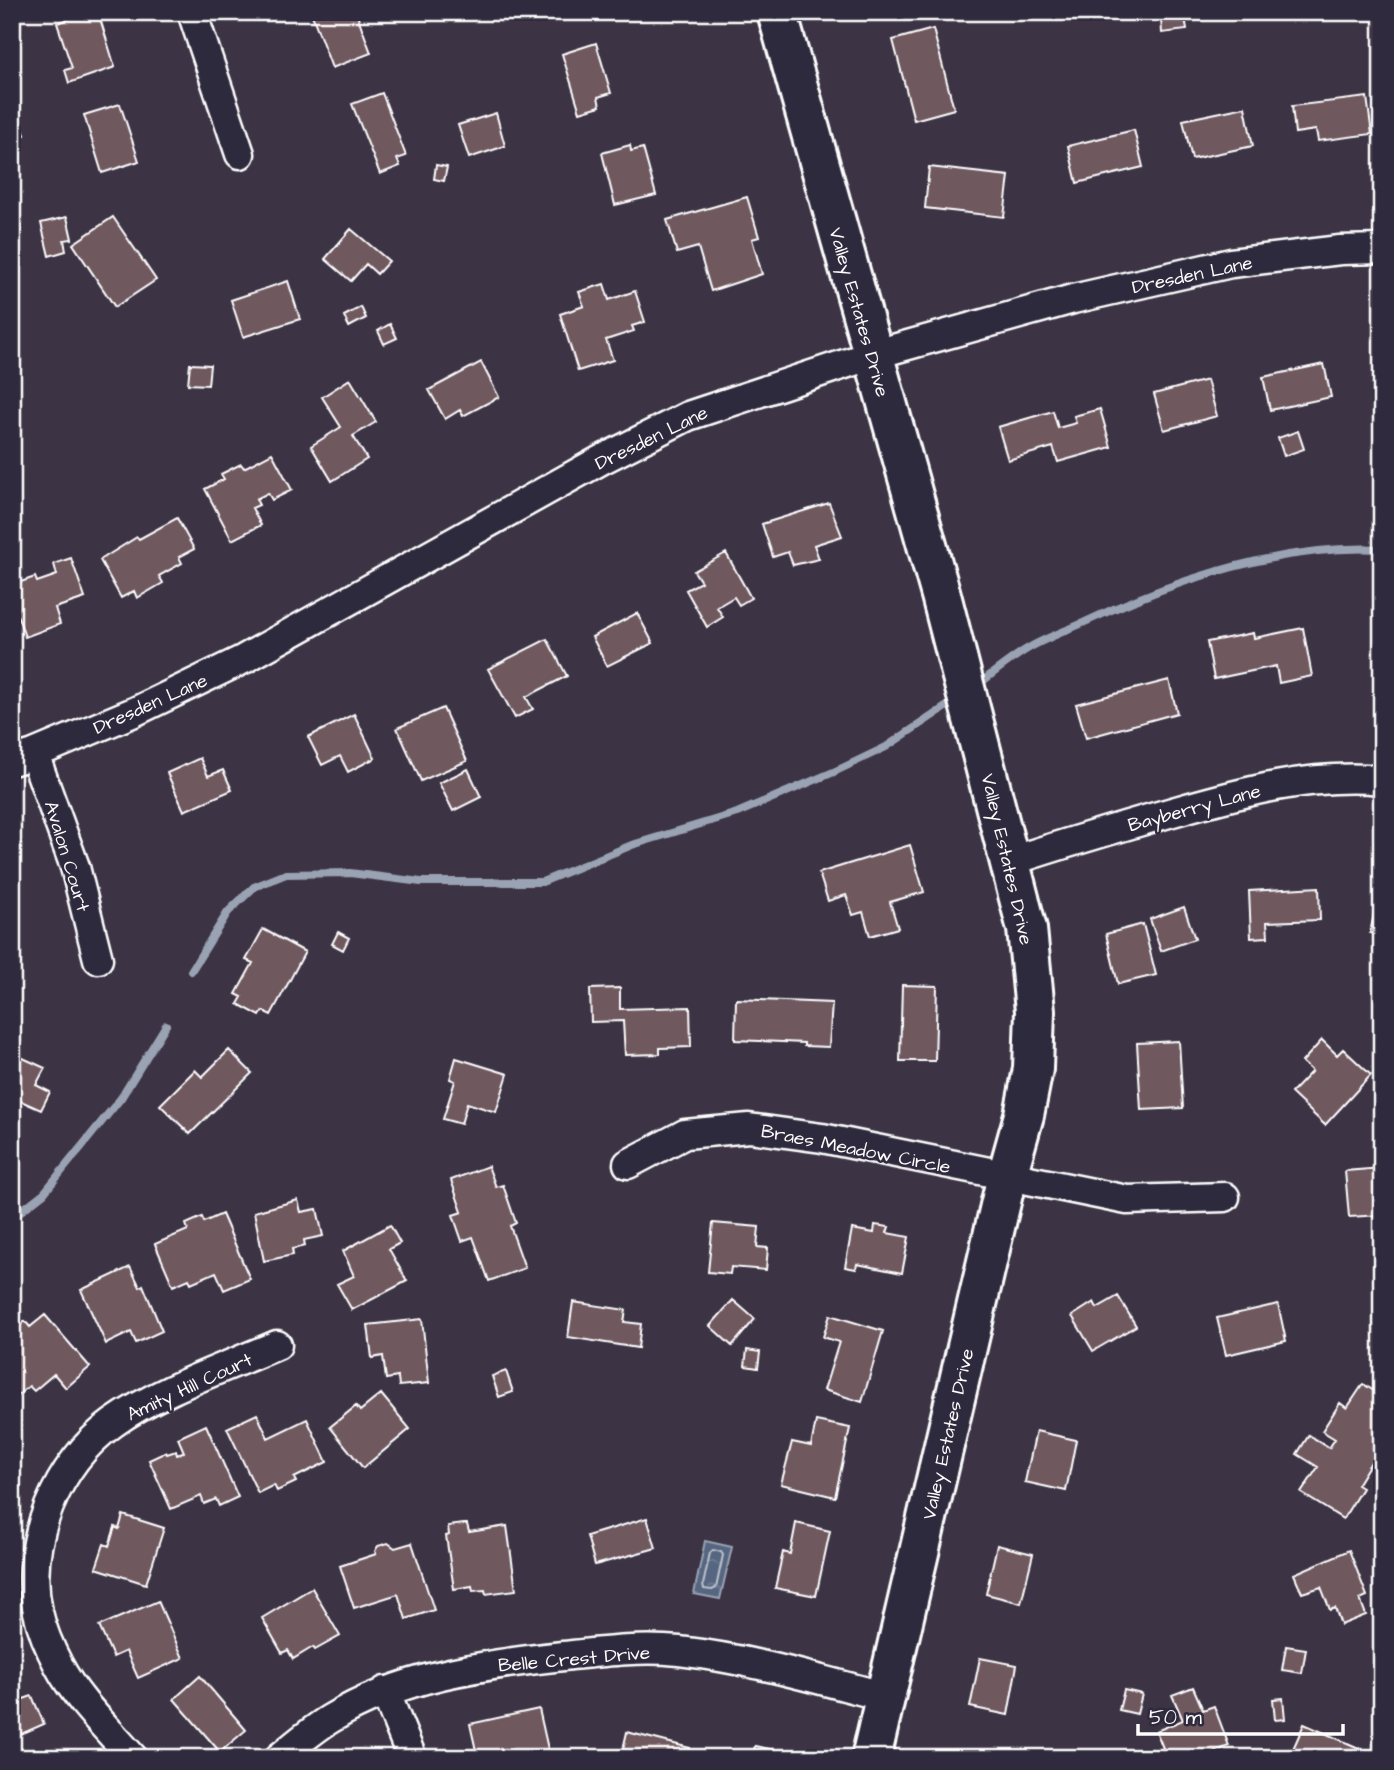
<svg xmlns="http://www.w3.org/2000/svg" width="1394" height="1770" viewBox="0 0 1394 1770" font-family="'Architects Daughter',sans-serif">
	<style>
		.water { fill: url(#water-ripples); stroke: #9aa3b3; stroke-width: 2 }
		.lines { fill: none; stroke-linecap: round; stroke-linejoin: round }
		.shore { stroke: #bcc2cd; stroke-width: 2 }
		.stream { stroke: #9aa3b3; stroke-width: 8 }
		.building { fill: #6f595f; stroke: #fff; stroke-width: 2 }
		.street-casing { stroke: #fff; stroke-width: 33 }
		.secondary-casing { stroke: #fff; stroke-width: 44 }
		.street { stroke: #2f2a3d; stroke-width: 28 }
		.secondary { stroke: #2f2a3d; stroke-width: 38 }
		.labels { text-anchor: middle; stroke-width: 5; stroke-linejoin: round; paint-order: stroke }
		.street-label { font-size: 19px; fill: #fff; stroke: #2f2a3d }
	</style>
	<defs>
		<pattern id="water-ripples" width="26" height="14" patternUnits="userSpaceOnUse" patternTransform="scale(1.75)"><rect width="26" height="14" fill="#576681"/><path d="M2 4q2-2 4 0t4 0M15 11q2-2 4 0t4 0" fill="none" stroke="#707d94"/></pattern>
	</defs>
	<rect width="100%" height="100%" fill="#3c3344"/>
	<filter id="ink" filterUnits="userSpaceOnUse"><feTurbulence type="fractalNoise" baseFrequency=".0143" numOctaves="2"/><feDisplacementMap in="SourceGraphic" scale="14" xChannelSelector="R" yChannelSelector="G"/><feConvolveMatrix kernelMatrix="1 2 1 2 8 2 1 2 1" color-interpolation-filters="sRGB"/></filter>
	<g filter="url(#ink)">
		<path class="water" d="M705,1541l27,6 -12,52 -26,-5z"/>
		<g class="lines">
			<path class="shore" d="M713,1550l8,2 2,3 -7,33 -4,2 -8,-1 -1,-4 7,-32z"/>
			<path class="stream" d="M975,687c17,-13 34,-27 52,-38 18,-11 39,-18 58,-27 90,-42 196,-78 297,-73
				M191,971l37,-59 26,-25 32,-13 64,-1 71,9h121l90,-37 105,-32 99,-42 50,-24 70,-47
				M12,1218l32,-25 77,-95 45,-73"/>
		</g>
		<path class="building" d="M89,12h9l17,55 -46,16 -4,-13 7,-2 -15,-45z
			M311,12h45l15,41 -39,15z
			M1185,16l2,14 -25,3 -1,-15z
			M933,29l21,80 -40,11 -21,-80z
			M596,43l15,50 -13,4 2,9 -20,6 -18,-58z
			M382,93l24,63 -9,3 3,7 -20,8 -28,-70z
			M1367,97l5,37 -54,7 -2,-11 -21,3 -3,-27z
			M120,104l19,57 -37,12 -18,-58z
			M1245,107l8,39 -61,13 -9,-39z
			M496,113l9,33 -36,12 -11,-33z
			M18,116l7,19 -13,5v-22z
			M1134,130l9,37 -66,16 -9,-37z
			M630,145l1,6 12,-3 13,47 -41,10 -13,-52z
			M436,165l11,2 -3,14 -10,-2z
			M929,167l80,9 -5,41 -79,-9z
			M747,197l12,40 -7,2 10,35 -51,17 -13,-44 -21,6 -10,-33z
			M67,217l5,22 -8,1 2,11 -17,5 -8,-33z
			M113,217l43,63 -41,27 -42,-63z
			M351,229l38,32 -12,13 -11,-10 -15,17 -26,-22z
			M288,281l12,38 -57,18 -12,-37z
			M604,284l5,16 26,-9 10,31 -13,4 2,5 -28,9 7,20 -35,11 -18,-57 24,-8 -5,-14z
			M361,307l5,11 -17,9 -5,-11z
			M390,324l7,14 -13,6 -6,-13z
			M481,362l18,35 -36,19 -3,-6 -15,9 -16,-29z
			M190,364l20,1 -2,20 -20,-1z
			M1324,364l7,33 -61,13 -7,-33z
			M1379,367h3v35l-5,-1z
			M350,379l26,43 -23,14 14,23 -35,22 -21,-35 30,-19 -19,-30z
			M1207,380l10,36 -53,14 -10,-36z
			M1100,409l11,38 -53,15 -5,-15 -45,13 -10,-33 55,-16 5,17 18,-5 -2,-7z
			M1298,431l6,18 -20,7 -6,-18z
			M272,453l20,37 -20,10 -4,-7 -12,6 3,6 -7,3 9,17 -29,15 -27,-51 19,-10 -3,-5 20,-10 3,4z
			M829,503l13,33 -28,9 5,14 -26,6 -5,-13 -15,5 -11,-33z
			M177,518l17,31 -15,8 3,6 -23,13 4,7 -26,15 -3,-7 -13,7 -21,-38 37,-23 2,2z
			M726,553l25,45 -12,7 -5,-8 -17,10 6,10 -16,10 -21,-37 15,-8 -7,-11z
			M71,558l14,40 -30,10 5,16 -35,13 -13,-37v-15l23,-8 2,5 20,-7 -3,-11z
			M637,613l16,30 -46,23 -15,-29z
			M1303,628l9,48 -33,7 -3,-17 -62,13 -7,-37 46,-9 1,5z
			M547,639l20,37 -41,21 7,12 -18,9 -27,-49z
			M1169,680l8,33 -91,25 -10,-34z
			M443,708l24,53 -46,20 -24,-53z
			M354,714l21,44 -27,14 -8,-16 -18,9 -14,-28z
			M200,758l8,18 15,-6 9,20 -48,21 -17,-38z
			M468,769l13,28 -28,14 -14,-28z
			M910,845l14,47 -34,10 8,26 -28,8 -7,-24 -10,3 -7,-20 -18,6 -9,-28z
			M1319,887l1,33 -53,2 1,15 -17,1 -2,-47z
			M1378,895l4,1v39l-12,-2z
			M1184,907l11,32 -34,12 -11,-32z
			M1143,924l13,51 -38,9 -12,-50z
			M263,929l42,23 -34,63 -8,-4 -3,5 -22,-12 4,-7 -6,-3 17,-31 -7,-3z
			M338,932l11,6 -6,12 -11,-6z
			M902,985l35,1 -2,75h-35z
			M620,988v21l70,-2 1,40 -31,1v6l-35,1 -2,-34 -32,1 -1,-33z
			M736,999l96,4 -3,44 -25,-1v-3l-69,-3z
			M1322,1040l15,15 6,-6 28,26 -46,50 -34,-32 21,-22 -10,-9z
			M1179,1041l4,67 -42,2 -4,-67z
			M229,1050l23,23 -62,61 -30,-29 35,-35 7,7z
			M14,1054l31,14 -9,17 14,7 -9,18 -29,-13z
			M456,1058l52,16 -12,38 -29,-9 -6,21 -18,-5 12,-38 -5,-2z
			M488,1166l8,21 7,-2 13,38 -6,3 15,42 -36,13 -16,-44 -11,4 -9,-26 9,-3 -11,-32z
			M1382,1168v47l-33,2 -4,-46z
			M298,1200l3,12 16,-3 6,27 -19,4 1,6 -13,3 1,6 -29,6 -10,-49z
			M222,1214l28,65 -26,11 -8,-18 -25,11 -2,-4 -16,7 -18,-42 33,-14 -2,-6 16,-7 2,5z
			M713,1223l46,4 -2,20 11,1 -2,22 -35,-3 -1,7 -22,-2z
			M390,1225l10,18 -11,6 18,32 -55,29 -15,-26 17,-8 -11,-25z
			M875,1225l14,2 -2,6 22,4 -7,36 -45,-9 -1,5 -11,-2 7,-38 22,4z
			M130,1267l10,20 3,-2 19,46 -26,12 -5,-11 -25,12 -25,-54z
			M1118,1296l18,30 -43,25 -21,-35 22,-14 3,6z
			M733,1300l22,19 -23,27 -22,-20z
			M573,1302l53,8 -2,12 17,2 -3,24 -70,-11z
			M1278,1304l8,37 -60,14 -9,-37z
			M45,1315l45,52 -24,21 -12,-14 -20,17 -5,-5 -12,10 -5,-5v-50l3,-3 -3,-6 13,-11 5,6z
			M830,1315l53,16 -21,71 -38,-12 15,-48 -16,-5z
			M422,1319l7,64 -30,3 -1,-9 -12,2 -3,-23 -11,2 -4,-33z
			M747,1350l13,2 -2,16 -13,-2z
			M506,1371l7,21 -14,5 -7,-21z
			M1363,1384l19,12v61l-5,8 -6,-3 -14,23 5,3 -19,31 -42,-26 17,-26 -21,-13 12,-19 20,13 6,-9 -13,-8 18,-28 7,5z
			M381,1394l29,35 -47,39 -33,-41 26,-21 4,5z
			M257,1414l11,24 39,-19 20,43 -33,16 2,4 -19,9 -3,-6 -16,8 -31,-65z
			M816,1421l34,7 -15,69 -54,-13 11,-42 19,4z
			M206,1425l32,72 -19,9 -3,-7 -12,5 -3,-8 -30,13 -22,-49 17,-8 1,2 9,-3 1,4 7,-3 -6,-14z
			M1036,1431l40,9 -10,51 -41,-9z
			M123,1515l41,13 -18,56 -50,-16 8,-24 5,2 6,-19 4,2z
			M647,1518l9,30 -61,17 -8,-29z
			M796,1523l34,8 -14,65 -41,-8 8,-36 7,2z
			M464,1524h3l2,8 38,-6 9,64 -30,4 -1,-4 -12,1 -1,-5 -18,3 -8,-53 3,-1 -1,-9z
			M388,1543l7,5 17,-5 22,67 -28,9 -8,-25 -44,14 -14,-42 36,-12 -1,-3 3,-5z
			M997,1545l36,9 -12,49 -35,-9z
			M1349,1550l18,46 -7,3 6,16 -25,10 -6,-17 -5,2 -9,-23 -19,6 -8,-19z
			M312,1588l28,48 -25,14 -2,-3 -20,12 -5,-9 -6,3 -20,-35z
			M158,1601l25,57 -45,20 -12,-27 -13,6 -14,-31z
			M1286,1646l20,3 -4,24 -20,-3z
			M980,1658l37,7 -9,50 -38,-8z
			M200,1676l46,54 -26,22 -46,-53z
			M1193,1687l10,23 11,-4 15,40 -26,10 1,2h-37l-11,-27 27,-11 -11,-25z
			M1124,1690l18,4 -5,20 -18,-4z
			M32,1696l12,28 -32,14v-35z
			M1283,1698l2,21 -10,1 -2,-21z
			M539,1709l11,49h-56l-4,-1 -1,-5 -12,3 -7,-31z
			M1304,1724l64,28 12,6h-91z
			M627,1732l63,16 -3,10h-66z
			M755,1746l35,7 -1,5h-37z"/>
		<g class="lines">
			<g class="street-casing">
				<path id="street" d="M192,12l48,142
					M34,754l41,113 23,92
					M12,761l22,-7 100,-42 110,-53 357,-199 87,-44 184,-61 201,-56 158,-36 109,-13 42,-1
					M1011,861c55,-18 109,-34 165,-50 67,-19 135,-38 206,-31
					M628,1164l57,-30 64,-6 73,10 305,62 98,-3
					M385,1691l27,67
					M133,1758c-25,-29 -56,-58 -74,-92 -9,-17 -17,-36 -21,-54 -15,-69 19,-149 75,-189 46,-33 111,-55 164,-78
					M279,1758c16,-13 33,-28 51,-39 71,-43 151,-54 233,-63 38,-4 77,-9 116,-5 71,8 138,28 207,46"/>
			</g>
			<g class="secondary-casing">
				<path id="secondary" d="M777,12l164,583 86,334 8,82 -2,58 -9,46 -17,61 -136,582"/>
			</g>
			<use href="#street" class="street"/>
			<use href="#secondary" class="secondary"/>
		</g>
	</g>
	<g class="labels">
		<g class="street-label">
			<text transform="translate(1192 274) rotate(-12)" y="7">Dresden Lane</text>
			<text transform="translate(860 312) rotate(74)" y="7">Valley Estates Drive</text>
			<text transform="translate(651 437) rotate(-26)" y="7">Dresden Lane</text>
			<text transform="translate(150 703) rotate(-24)" y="7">Dresden Lane</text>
			<text transform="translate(1194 807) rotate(-15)" y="7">Bayberry Lane</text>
			<text transform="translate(68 856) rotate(73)" y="7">Avalon Court</text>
			<text transform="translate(1008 859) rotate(77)" y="7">Valley Estates Drive</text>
			<text transform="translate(856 1148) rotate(11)" y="7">Braes Meadow Circle</text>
			<text transform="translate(189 1386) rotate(-25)" y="7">Amity Hill Court</text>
			<text transform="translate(947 1434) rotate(-77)" y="7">Valley Estates Drive</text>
			<text transform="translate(574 1658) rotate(-5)" y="7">Belle Crest Drive</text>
		</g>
	</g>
	<rect width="1394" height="1770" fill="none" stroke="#2f2a3d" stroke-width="42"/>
	<rect x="21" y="21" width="1352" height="1728" fill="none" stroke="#fff" stroke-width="2.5" filter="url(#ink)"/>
	<path d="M1138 1724v10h205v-10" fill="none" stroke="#ffffff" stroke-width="3.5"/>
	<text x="1149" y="1724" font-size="21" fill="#ffffff" stroke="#2f2a3d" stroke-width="5" paint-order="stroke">50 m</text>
</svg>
